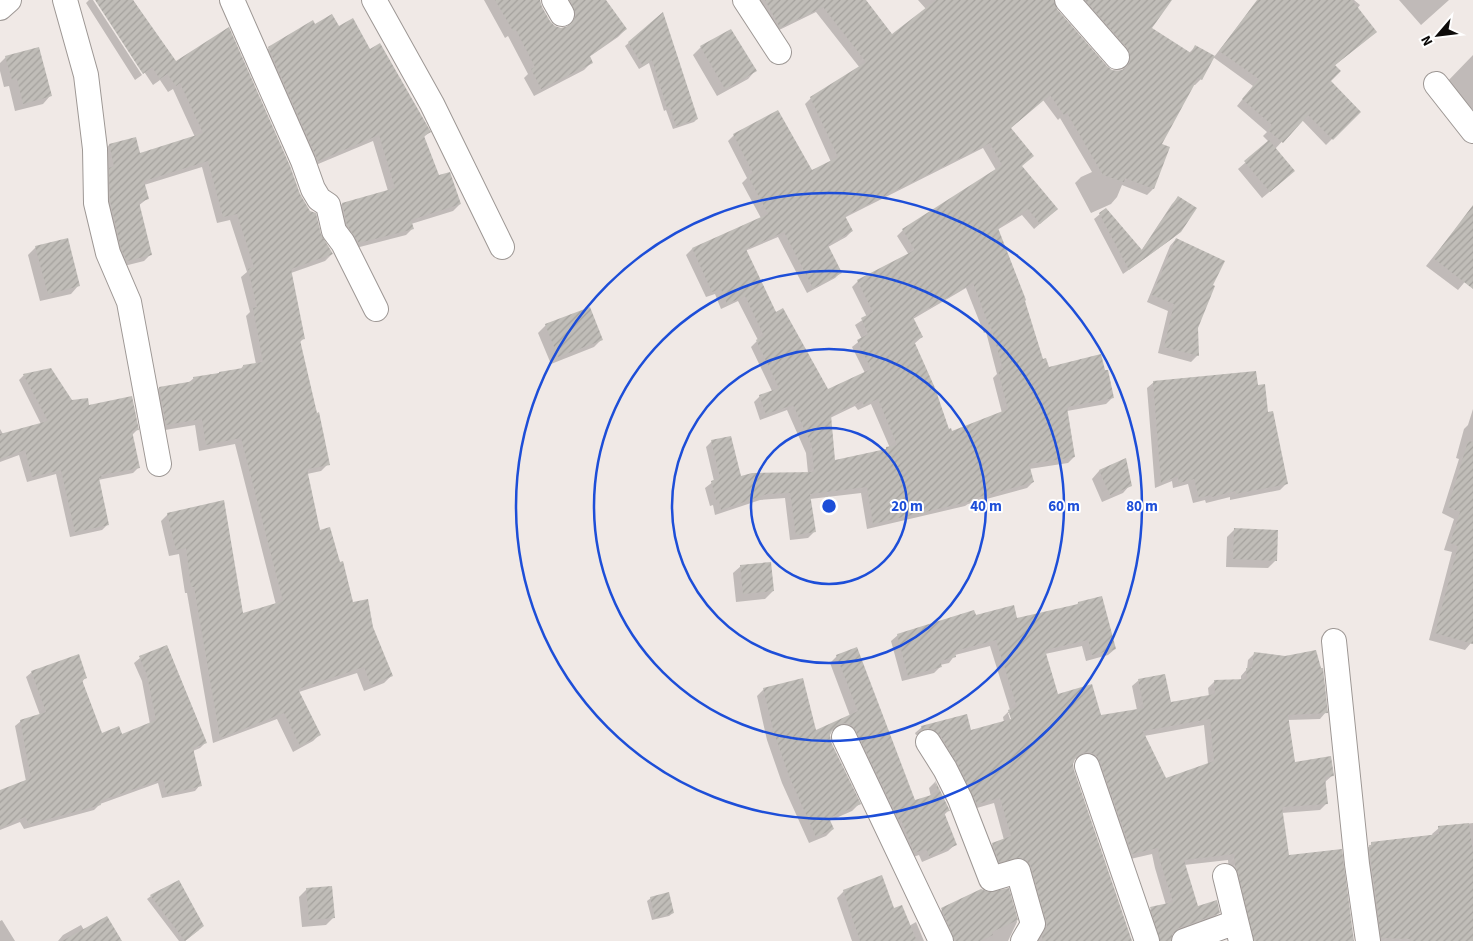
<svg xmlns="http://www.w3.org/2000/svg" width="1473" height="941" viewBox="0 0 1473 941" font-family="'Source Sans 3',sans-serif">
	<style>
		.shadow { fill: #0003; fill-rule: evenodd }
		.building { fill: url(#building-hatch); fill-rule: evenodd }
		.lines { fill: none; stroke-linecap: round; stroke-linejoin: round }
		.minor-casing { stroke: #9d9794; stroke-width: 26 }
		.minor { stroke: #fff; stroke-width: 24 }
		.ring { fill: none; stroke: #1d4ed8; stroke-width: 2.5 }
		.centre { fill: #1d4ed8; stroke: #fff; stroke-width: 2.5 }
		.ring-label { font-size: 15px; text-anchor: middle; font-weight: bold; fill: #1d4ed8; stroke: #fff; stroke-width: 4; stroke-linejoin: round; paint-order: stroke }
	</style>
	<defs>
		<pattern id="building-hatch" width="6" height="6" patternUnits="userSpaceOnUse" patternTransform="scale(1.25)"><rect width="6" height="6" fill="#c0bdb8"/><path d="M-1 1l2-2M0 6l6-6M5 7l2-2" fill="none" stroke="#a4a19d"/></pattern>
	</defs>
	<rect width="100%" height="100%" fill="#f0e9e6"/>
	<path class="shadow" d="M89,0h4l49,75 -7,5 -49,-77z
		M96,0h37l42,63 124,131 21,41 12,19 -7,7 -34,12 13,65 -5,5 29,121 -7,7 -14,3 12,57 33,73 20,23 19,49 -7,7 -20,8 -7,-18 -58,19 21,42 -7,7 -20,11 -16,-33 -64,24 -26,-150h-2l-6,-39 -10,2 -8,-35 7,-7 74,101 34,-10 -41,-161 -36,7 -4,-26 -36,6 -7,-36 7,-7 29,-5 6,-5 46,-8 3,-4 13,-2 -10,-48 4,-4 -9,-35 6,-5 -17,-52 -13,3 -15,-56 -58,18 3,14 -9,7 12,49 -6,6 -24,6 -17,-91 4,-5 -4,-19 6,-7 30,10 56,-18 -22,-48 -5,3 -8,-12 -7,5z
		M484,0h55l2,7 8,15 5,5 7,2 6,-2 2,-4 -11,-23h47l21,29 -8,8 -29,20 3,5 -8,8 -50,26 -10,-18 4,-4 -20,-38 -3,2z
		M756,0h108l28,36 34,-27 -8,-9h135l2,9 51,58 7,4 10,-1 2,-10 -51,-60h96l-20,29 39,24 7,-7 18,11 44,-57h96l6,5 -3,4 19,23 -42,34 -5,15 30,31 -33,33 -24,-25 -27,29 11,29 -24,20 -24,-29 31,-27 -6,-6 4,-4 -30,-26 16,-20 -40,-29 -12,22 -6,6h-2l-33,60 8,3 -15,41 -6,6 -25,-10 -5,12 -6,7 -20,9 -16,-30 6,-6 11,-5 -32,-54 -2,2 -15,-20 -34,28 12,38 29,49 -16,14 -12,-14 -25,15 27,71 18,60 6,7 64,30 -6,6 -39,7 7,46 -6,6 -39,6 4,13 -6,6 -59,16 -3,2 -98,23 -6,-36 -51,6 4,33 -6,6 -18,2 -5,-42 -25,2 -45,15 -2,-10 -3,1 -5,-18 9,-7 -8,-34 6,-6 28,37 68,-5 -2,-20 -19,-43 -27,10 -6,-18 6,-6 12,-5 -21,-44 7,-7 -20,-39 -17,8 -6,-15 -9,3 -20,-42 6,-6 69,-31 -19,-35 5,-5 -19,-37 6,-6 78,37 19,-10 -26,-58 6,-6 49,-30 -44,-56 -43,21zM983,148l13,22 -93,60 -6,6 12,19 -51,26 -6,6 15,30 -12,8 7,14 -10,8 13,26 -38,18 -52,-78 -30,-62 33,-14 29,56 28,-15 6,-6 -13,-25 18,-10 6,-6 -8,-13zM966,288l18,45 2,-1 11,42 -4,4 9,35 -51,19 -3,-2 -34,-86 8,-7 -9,-18zM871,404l19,44 -6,3 -50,11 -4,-44 25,-12 3,4z
		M1399,0h50l-28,25z
		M663,14l34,105 -3,3 -21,7 -7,-19 -2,1 -15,-48 -10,6 -14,-23z
		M315,25l24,2 31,23 59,82 -6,6 16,39 21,27 -7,7 -42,13 1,5 -6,6 -54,14 -16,-39 6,-6 46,-13 -15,-50 -62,26 -49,-112 7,-7z
		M701,47l54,24 -7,8 -31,17 -24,-41z
		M1473,55v55l-28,-26z
		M6,57l44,39 -7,8 -28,7 -6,-25 -5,1 -4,-16v-8z
		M1178,198l2,34 -7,6 -50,36 -29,-55 6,-5 41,37 31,-47z
		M1465,217l8,6v49l-15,18 -32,-24z
		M1176,239l36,47 -15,41 1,28 -7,7 -33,-9 10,-42 -21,-9 23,-56z
		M36,247l42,39 -7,8 -31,7 -12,-46z
		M546,325l56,14 -8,8 -43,17 -13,-31z
		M24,375l48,27 16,5 49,23 -5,5 6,33 -5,5 -35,7 10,44 -6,6 -32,7 -14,-63 -29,8 -8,-27 -19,7v-33l3,5 38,-10 -22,-44z
		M1154,382l103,4 10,28 19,70 -6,6 -50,10v-3l-24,6 -1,-3 -12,3 -5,-19 -15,4 -1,-7 -17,7 -8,-100z
		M1473,409v235l-2,-1 -6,7 -36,-10 23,-88 -8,-2 10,-31 -12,-6 17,-54 -3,-1 8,-29 4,-4z
		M1125,460l5,25 -7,8 -21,9 -10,-23 7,-8z
		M1235,529l41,31 -8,8 -42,-1 1,-30z
		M741,566l32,25 -8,8 -29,3 -3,-29z
		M1078,603l37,46 -7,6 -22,6 -4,-15 -37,8 12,42 43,21 37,-7 -5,-24 7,-6 31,24 39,-7 -1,-9 6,-6 27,-2v-4l6,-7 1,-9 7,-7 71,59 -6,7 -32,1 6,43 39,12 -8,7 1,22 -6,6 -39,3 7,43 65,85h-105l-19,-68 -1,-13 -44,5 13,43 22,5 -7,6 -40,15 -6,7h-13l-9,-26 7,-6 15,-4 -11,-37 -3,-14 -26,6 -44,-102 -8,1 -2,4 1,8 58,170h-94l3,-14 -15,-53 -32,-6 -7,-18 7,-6 11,-4 -10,-37 -24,7 -49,-76 -5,1 -1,-2 7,-6 48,5 34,-10 -1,-5 7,-7 -20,-64 -35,9 -6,8 -9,2v2l-6,6 -32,8 -11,-40 7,-6 77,-18 41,2 60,-13zM1008,713h3l1,12zM1204,725l4,39 -43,15 -21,-43z
		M167,646l39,96 -6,6 -7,3 7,34 -5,6 -33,7 -4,-15 -58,21 -6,6 -70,19 -4,-7 -20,8v-39l26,-10 -11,-55 6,-5 19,-6 -14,-38 6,-5 53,6 -3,4 19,53h21l28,-11 -8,-43 -8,-18 6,-5z
		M837,656l78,146 16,-5 -2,-9 6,-6 13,29 -4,4 11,30 -7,6 -26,11 -3,-7 -12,4 -70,-129 -6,1 -2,5 1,7 29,61 -7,7 -23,10 4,8 -7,7 -17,7 -27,-60 -15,-43 -10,-44 7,-7 51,43 35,-16 -20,-53z
		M1473,823v118h-98l-10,-91 7,-6 61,-8 -1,-2 7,-6z
		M307,889l27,28 -8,8 -24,2 -3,-30z
		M981,890l7,4 20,-4 9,32 -9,19h-61l-12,-25 7,-6z
		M844,891l50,18 15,17 7,-4 8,19h-72l-15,-43z
		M151,896l48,34 -14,11h-6l-32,-42z
		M651,898l22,15 -4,3 -17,4 -5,-19z
		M2,920l13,21h-15v-20z
		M81,925l3,5 37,11h-63l5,-6z"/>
	<path class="building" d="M95,0h38l43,61 53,-34 61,139 10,28 10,17 6,2 5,21 12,20 -42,15 14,70 -5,1 17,73 2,-1 11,53 -23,4 13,61 10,-3 10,35 3,-1 10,41 15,-3 5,28 20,49 -22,9 -7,-18 -66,22 23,46 -21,11 -16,-33 -64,25 -26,-151h-3l-5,-39 -10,2 -9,-37 57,-13 19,113 40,-12 -42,-163 -35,7 -4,-26 -36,6 -7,-38 35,-6 -1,-4 26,-4v-1l24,-4v-3l20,-3 -10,-54 4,-1 -9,-38 6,-2 -17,-53 -14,3 -15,-56 -64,20 5,18 -10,3 13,53 -25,6 -6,-12 -11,-48 -1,-33 5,-2 -5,-22 27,-7 4,16 63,-20 -23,-50 -4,3 -9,-12 -7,5 -8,-12 -9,7z
		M495,0h45l2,7 8,14 5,5 6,2 7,-2 6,-6 2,-6 -6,-14h36l21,29 -37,27 3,7 -52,26 -10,-20 4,-2 -19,-37 -3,1z
		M765,0h101l26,34 44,-34h118l3,9 50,57 5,4 7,1 7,-3 4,-6v-8l-3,-6 -42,-48h87l-20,28 39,25 4,-8 20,11 -13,24 -4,-2 -36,66 8,3 -16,42 -29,-11 -1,4 -21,-7 -36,-62 -3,2 -14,-20 -39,33 23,28 -12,10 36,43 -18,15 -12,-15 -30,19 28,72 -1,1 18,58 3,-1 3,9 52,-13 4,16h3l6,28 -47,9 8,50 -46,7 5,18 -62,17v2l-99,23 -6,-37 -57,7 6,38 -20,3 -6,-42 -23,1 -46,16 -2,-10h-3l-5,-19 9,-3 -9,-38 20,-4 10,40 11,-3 62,-1 -2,-26 -19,-41 -27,9 -7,-19 20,-7 -23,-48 8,-4 -19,-40 -18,8 -6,-15 -9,3 -20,-44 76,-34 -20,-38 5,-3 -20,-39 45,-24 34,60 26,-13 -28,-60 56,-35 -43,-55 -43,21zM990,143l12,22 -100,64 13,21 -58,30 16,32 -12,6 7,16 -11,6 14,29 -43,20 -45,-81 -7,4 -30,-63 38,-17 29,56 29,-15 -14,-28 25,-14 -8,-15zM973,283l17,45 1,-1 12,42 -5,2 10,38 -56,22 -1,-3 -2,1 -14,-41 -21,-47 9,-4 -10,-20zM878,399l19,46 -11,2v2l-51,11 -4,-45 31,-14 2,4z
		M1257,0h95l25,32 -42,33 6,6 -10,10 30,31 -28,28 -25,-25 -25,28 -15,-13 4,-5 -30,-26 17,-20 -40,-28z
		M663,12l35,107 -22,7 -6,-19 -3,1 -15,-48 -9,6 -15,-24z
		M332,14l7,12 14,-8 17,31 10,-6 51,89 -7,4 15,39 11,-3 11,32 -50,16 3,9 -55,14 -12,-18 -5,-22 53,-15 -16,-53 -61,26 -50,-114 45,-27 2,4z
		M731,29l26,42 -32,18 -25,-43z
		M39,47l13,49 -29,8 -6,-25 -5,1 -7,-24z
		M1269,140l26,31 -25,21 -26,-31z
		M1178,196l19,12 -16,24 -52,38 -30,-57 7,-5 36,42z
		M1473,205v84l-40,-31z
		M68,238l12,48 -32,8 -13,-48z
		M1176,238l49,23 -12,24 2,1 -17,42 1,28 -35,-9 10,-43 -22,-9z
		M590,307l13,33 -45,17 -13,-33z
		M51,368l21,32 16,-2 1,7 43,-9 7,34 -7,1 8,37 -39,7 1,3h-3l10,47 -34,7 -14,-62 -29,7 -7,-27 -25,9v-25l48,-13 -25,-47z
		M1256,371l2,14 7,-1 3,28 5,-1 15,73 -53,10v-3l-23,6 -1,-2 -12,3 -5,-19 -15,4 -1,-7 -17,7 -8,-102z
		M1468,441l5,1v202l-38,-11 23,-87 -8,-3 10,-31 -12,-5z
		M1126,458l6,28 -22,9 -11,-25z
		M1234,528l44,2 -1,31 -44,-2z
		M771,562l3,29 -31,3 -3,-29z
		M1102,596l14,53 -24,6 -4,-15 -43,10 13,44 34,-10 9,31 43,-7 -6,-29 27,-5 6,28 44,-8 -1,-14 33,-1 -1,-11h6l2,-16 31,4 31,-6 5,18h2l5,45 -40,2 7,47 36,-6 3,20 -9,1 3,27 -46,3 7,48 53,-6 12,92h-100l-16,-68 -3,-7 -1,-12 -50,6 14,46 19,-6 3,13 -41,15 -6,5 -2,8h-11l-10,-34 23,-5 -13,-41 -2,-13 -26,6 -32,-92 -4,-7 -7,-3 -7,1 -6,4 -3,7 1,6 58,171h-89l-1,-5 5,-10 -1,-5 -15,-54 -4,-6 -6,-3 -22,4 -7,-19 19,-7 -11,-38 -23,6 -20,-41 -17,-28 -6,-5 -6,-2 -6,2 -1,-4 46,-12 4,16 40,-11 -3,-9 9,-3 -21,-67 -41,11 1,6 -16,4 2,6 -34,9 -11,-42 77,-24 2,5 38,-10 3,13 61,-14v-2zM1210,719l4,42 -48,17 -23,-47z
		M167,645l40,98 -14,5 9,38 -35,8 -4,-15 -63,22 1,4 -72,19 -4,-7 -25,11v-38l31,-12 -11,-58 26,-8 -15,-41 48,-17 8,24 -5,2 20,53 17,-7 3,8 34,-14 -9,-45 -8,-19z
		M857,647l58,153 23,-7 -3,-13 15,31 -6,1 13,33 -28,11 -3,-7 -12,4 -13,-34 -2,1 -43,-89 -5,-6 -6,-2 -7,2 -5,4 -3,6 1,7 30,62 -32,14 5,11 -18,8 -27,-61 -15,-43 -11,-45 40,-10 13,52 42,-19 -22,-56z
		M1469,823l4,30v88h-62v-2l-30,-1 -10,-76 -2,-17h2v-3l68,-8 -1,-8z
		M882,875l12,33 8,-3 15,36h-57l-17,-51z
		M179,880l25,46 -19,15 -35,-46z
		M332,886l3,32 -26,2 -3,-32z
		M1009,888l9,32 -26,12 1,3 -13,6h-25l-14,-33 40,-19 8,3z
		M669,892l5,21 -19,5 -5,-21z
		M107,916l15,25h-60z"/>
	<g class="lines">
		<g class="minor-casing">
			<path id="minor" d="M65,0l21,75 9,74 1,54 12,50 21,49 30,162
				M232,0l71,161 10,28 6,10 9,6 6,26 9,12 33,66
				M374,0l58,104 70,143
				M554,0l8,14
				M745,0l34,52
				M1067,0l50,57
				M0,8l9,-8
				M1436,84l37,47
				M1334,641l23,223 11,77
				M844,737l97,204
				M928,742l17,27 15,30 31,80 27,-8 15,53 -10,17
				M1087,766l60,175
				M1225,876l16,65
				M1184,941l52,-19"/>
		</g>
		<use href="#minor" class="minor"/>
	</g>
	<g class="ring">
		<circle cx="829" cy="506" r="78"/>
		<circle cx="829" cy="506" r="157"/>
		<circle cx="829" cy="506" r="235"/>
		<circle cx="829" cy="506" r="313"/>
	</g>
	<circle cx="829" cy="506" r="8" class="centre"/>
	<g class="ring-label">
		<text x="907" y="511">20 m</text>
		<text x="986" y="511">40 m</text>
		<text x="1064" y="511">60 m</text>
		<text x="1142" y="511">80 m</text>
	</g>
	<g transform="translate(1438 35) rotate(242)" stroke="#ffffff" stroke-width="4" paint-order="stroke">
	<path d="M0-4L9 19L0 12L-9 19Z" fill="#0d0b0a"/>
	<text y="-8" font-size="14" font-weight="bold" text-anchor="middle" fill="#0d0b0a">N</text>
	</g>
</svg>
